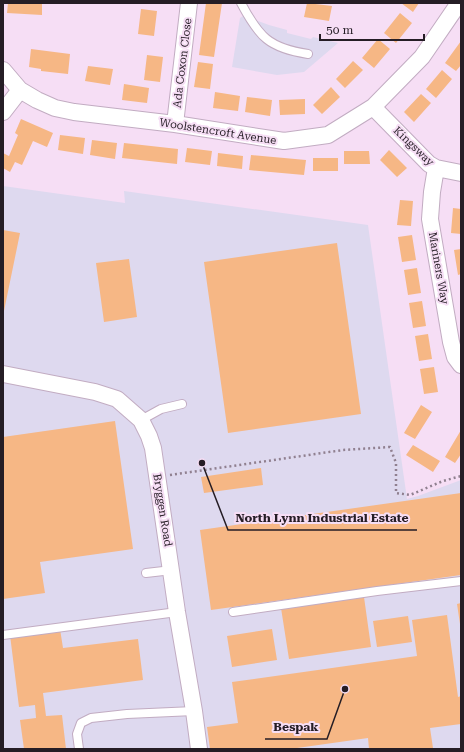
<svg xmlns="http://www.w3.org/2000/svg" width="464" height="752" viewBox="0 0 464 752" font-family="'Roboto Serif',serif">
	<style>
		.industrial { fill: #ded9ef }
		.building { fill: #f6b785 }
		.lines { fill: none; stroke-linecap: round; stroke-linejoin: round }
		.lane-casing { stroke: #c2acc2; stroke-width: 10 }
		.street-casing { stroke: #c2acc2; stroke-width: 18 }
		.path { stroke: #908090; stroke-width: 2.5; stroke-dasharray: 2 3; stroke-linecap: butt }
		.lane { stroke: #fff; stroke-width: 8 }
		.street { stroke: #fff; stroke-width: 16 }
		.labels { text-anchor: middle; stroke-width: 4; stroke-linejoin: round; paint-order: stroke }
		.street-label { font-size: 11px; fill: #251d25; stroke: #f6def5 }
		.leader { fill: none; stroke: #251d25; stroke-width: 1.5 }
		.callout-dot { fill: #251d25; stroke: #f6def5; stroke-width: 1.5 }
		.callout-label { font-size: 12px; text-anchor: middle; font-weight: bold; fill: #251d25; stroke: #f6def5; stroke-width: 4; stroke-linejoin: round; paint-order: stroke }
	</style>
	<rect width="100%" height="100%" fill="#f6def5"/>
	<path class="industrial" d="M246,14l7,5 16,6 18,5v3l24,6 2,-2 25,6 -34,29 -27,3 -45,-8 8,-49z
		M3,186l122,17 -1,-12 244,34 39,274 11,-3 43,-16v269h-458z"/>
	<path class="building" d="M8,3h34v12l-35,-2z
		M206,3h16l-8,54 -15,-2z
		M307,3l25,3 -3,15 -25,-4z
		M401,3h18l-6,9z
		M141,9l16,2 -3,25 -16,-2z
		M400,13l12,10 -16,20 -12,-10z
		M378,39l12,10 -16,19 -12,-10z
		M461,41v24l-5,6 -11,-8z
		M31,49l39,5 -2,20 -27,-3v-2l-12,-2z
		M147,55l16,2 -3,25 -16,-2z
		M353,61l10,9 -18,18 -9,-9z
		M198,62l15,2 -3,25 -16,-2z
		M88,66l25,3 -3,16 -25,-4z
		M442,70l10,9 -16,19 -10,-9z
		M124,84l25,4 -2,15 -25,-3z
		M331,87l9,10 -18,17 -9,-9z
		M215,92l25,4 -2,15 -25,-3z
		M421,94l10,9 -17,19 -10,-10z
		M247,97l25,3 -2,16 -25,-4z
		M305,99v15l-25,1 -1,-15z
		M21,119l32,14 -6,14 -14,-6 -11,24 -7,-3 -5,10 -7,-4v-15l6,3 9,-21 -3,-2z
		M60,135l25,3 -2,16 -25,-4z
		M92,140l25,3 -2,16 -25,-4z
		M124,143l54,6 -1,15 -55,-6z
		M187,148l25,3 -2,14 -25,-3z
		M389,150l18,18 -10,9 -17,-17z
		M344,151h25l1,13h-26z
		M218,153l25,3 -1,13 -25,-3z
		M251,155l55,5 -2,15 -55,-5z
		M313,158h25v13h-25z
		M400,200l13,1 -2,25 -14,-1z
		M453,208l8,1v25l-10,-1z
		M3,230l17,3 -16,78h-1z
		M412,235l4,25 -14,2 -4,-25z
		M337,243l24,171 -133,19 -24,-171z
		M461,249v25l-3,1 -4,-25z
		M129,259l8,58 -33,5 -8,-59z
		M417,268l4,25 -13,2 -4,-25z
		M422,301l4,25 -13,2 -4,-25z
		M428,334l4,25 -13,2 -4,-25z
		M434,367l4,25 -14,2 -4,-25z
		M421,405l11,7 -17,27 -11,-6z
		M115,421l18,128 -93,13 5,31 -42,6v-162z
		M461,430v24l-6,9 -10,-6z
		M413,445l27,16 -7,11 -27,-17z
		M261,468l2,17 -59,8 -3,-16z
		M461,493v82l-250,35 -11,-80z
		M364,597l7,50 -82,12 -8,-51z
		M461,603v21h-1l-3,-20z
		M447,615l11,82 3,-1v28l-31,4 3,20 -64,1 -1,-11 -78,11h-80l-3,-22 31,-4 -6,-41 185,-26 -5,-36z
		M408,616l4,26 -35,5 -4,-26z
		M60,629l3,19 75,-9 5,41 -100,13 3,23 16,-1 4,34h-42l-4,-29 16,-2 -1,-13 -16,2 -9,-72z
		M272,629l5,31 -45,7 -5,-31z"/>
	<g class="lines">
		<g class="lane-casing">
			<path id="lane" d="M241,3c18,34 28,45 67,51
				M141,420l20,-11 21,-5
				M146,573l26,-3
				M233,612l144,-21 84,-10
				M3,635l174,-23
				M79,749l-2,-15 4,-11 10,-5 36,-4 67,-3"/>
		</g>
		<g class="street-casing">
			<path id="street" d="M3,70l17,20 17,10 18,8 19,4 101,12 109,17 44,-6 45,-28 49,-50 37,-54
				M373,107l56,57 7,4 25,5
				M3,112l17,-22
				M175,124l14,-121
				M436,168l-4,24 -2,27 21,123 4,15 6,8
				M3,374l92,18 22,7 24,21 8,16 4,12 24,164 17,99 5,38"/>
		</g>
		<path class="path" d="M170,475l173,-25 47,-3 6,16v30l14,2 33,-14 18,-5"/>
		<use href="#lane" class="lane"/>
		<use href="#street" class="street"/>
	</g>
	<g class="labels">
		<g class="street-label">
			<text transform="translate(182 63) rotate(-83)" y="4">Ada Coxon Close</text>
			<text transform="translate(218 131) rotate(9)" y="4">Woolstencroft Avenue</text>
			<text transform="translate(414 146) rotate(44)" y="4">Kingsway</text>
			<text transform="translate(439 268) rotate(80)" y="4">Mariners Way</text>
			<text transform="translate(163 510) rotate(81)" y="4">Bryggen Road</text>
		</g>
	</g>
	<path class="leader" d="M202 463L228 530H417M345 689L327 739H265"/>
	<g class="callout-dot">
		<circle cx="202" cy="463" r="4"/>
		<circle cx="345" cy="689" r="4"/>
	</g>
	<g class="callout-label">
		<text x="322" y="522">North Lynn Industrial Estate</text>
		<text x="296" y="731">Bespak</text>
	</g>
	<rect width="464" height="752" fill="none" stroke="#251d25" stroke-width="8"/>
	<path d="M320 34v6h104v-6" fill="none" stroke="#251d25" stroke-width="2"/>
	<text x="326" y="34" font-size="12" fill="#251d25" stroke="#f6def5" stroke-width="3" paint-order="stroke">50 m</text>
</svg>
